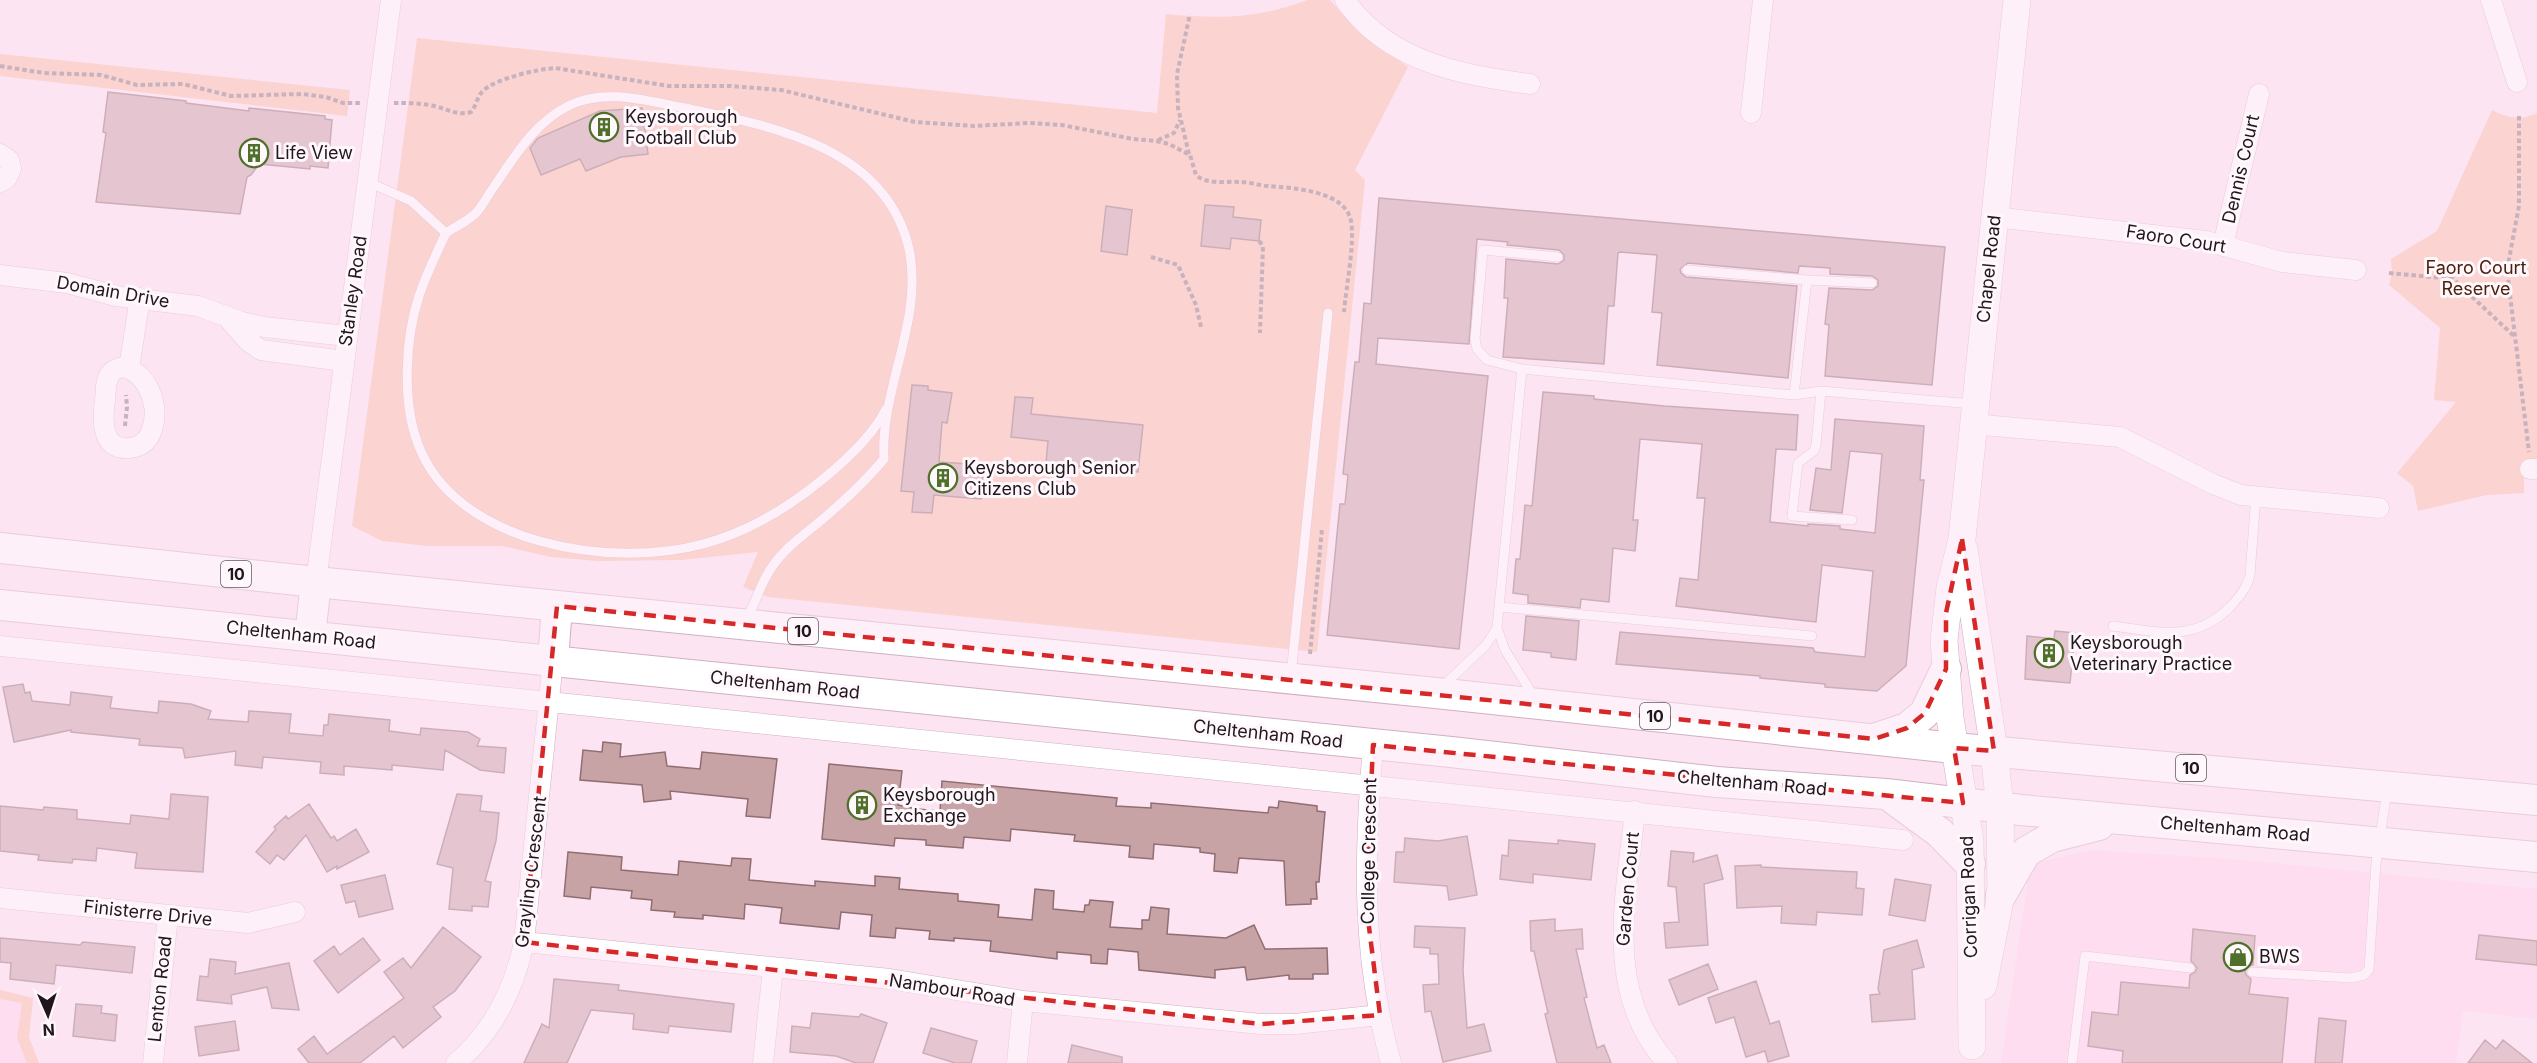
<svg xmlns="http://www.w3.org/2000/svg" width="2537" height="1063" viewBox="0 0 2537 1063" font-family="Inter,sans-serif">
	<style>
		.built { fill: #fdd5ec }
		.green { fill: #f8bfa9 }
		.building { fill: #c7a3a6; stroke: #906e71; stroke-width: 1.5 }
		.lines { fill: none; stroke-linecap: round; stroke-linejoin: round }
		.service-casing { stroke: #cfb0c1; stroke-width: 10 }
		.minor-casing { stroke: #cfb0c1; stroke-width: 21 }
		.secondary-casing { stroke: #cfb0c1; stroke-width: 28 }
		.primary-casing { stroke: #cfb0c1; stroke-width: 32 }
		.path { stroke: #86757e; stroke-width: 4; stroke-dasharray: 4.5 3; stroke-linecap: butt }
		.service { stroke: #fff; stroke-width: 9 }
		.minor { stroke: #fff; stroke-width: 20 }
		.secondary { stroke: #fff; stroke-width: 27 }
		.primary { stroke: #fff; stroke-width: 30 }
		.marked { fill: none; stroke: #d62828; stroke-width: 4.5; stroke-dasharray: 12 8; stroke-linejoin: round }
		.labels { text-anchor: middle; stroke-width: 6; stroke-linejoin: round; paint-order: stroke }
		.shield { fill: #fef7fb; stroke: #635a5f; stroke-width: 1.5 }
		.shield-label { font-size: 16px; font-weight: bold; fill: #21161c }
		.poi-label { font-size: 18px; fill: #21161c; stroke: #fef7fb; text-anchor: start }
		.street-label { font-size: 18px; fill: #21161c; stroke: #fef7fb }
		.park-label { font-size: 18px; fill: #4d200d; stroke: #fef7fb }
	</style>
	<rect width="100%" height="100%" fill="#fde4f2"/>
	<path class="built" d="M2091,850l141,9 305,30v130l-74,-8 -7,52h-455l27,-184 10,-17z
		M0,990l33,8 -4,39 10,26h-39z"/>
	<path class="green" d="M1307,0h23l28,32 50,35 -53,103 10,10 -48,472 -549,-55 -25,-10 15,-35 -77,8 -83,1 -47,-4 -49,-11h-74l-46,-5 -30,-15 65,-488 740,75 9,-99c52,5 91,5 141,-14z
		M0,54l350,36 -3,26 -347,-40z
		M2492,110c15,8 29,11 45,3v348l-13,-1v33l-37,2 -69,16 -5,-25 -16,-13 59,-71 -22,-2 6,-72 -51,-43 3,-11 -1,-15 46,-28z
		M0,990l33,8 -4,39 10,26h-12l-10,-25 5,-35 -22,-4z"/>
	<path class="building" d="M108,92l78,9v2l63,8v-3l76,8v3l7,1 -4,48 -18,-2v3l-51,-5 -8,11 -4,2 -7,37 -144,-12 10,-69 -3,-1z
		M642,108l6,46 -27,3 -35,14 -6,-12 -39,16 -11,-27 8,-10 62,-27z
		M1379,198l566,49 -13,138 -107,-9 4,-51 -4,-1 4,-36 43,2 6,-4v-6l-6,-4 -42,-2v-6l-31,-2 -1,7 -110,-10 -8,6 1,4 5,4 111,9 -9,92 -131,-13 5,-52 -10,-1 5,-57 -37,-3 -2,1 -4,53h-6l-4,58 -101,-7 5,-59h-4l2,-39 52,5 6,-4v-5l-5,-5 -52,-5 1,-3 -31,-3 -8,105 -91,-6 -2,26 112,12 -29,273 -132,-14 13,-131h5l3,-29 -5,-1 12,-112h4l5,-59 7,1z
		M1205,205l29,2 -1,10 28,3 -2,21 -28,-3 -1,11 -29,-3z
		M1106,206l26,4 -5,45 -26,-4z
		M912,385l16,1v4l24,3 -5,30 -5,-1 -3,40 45,3 -3,34 -47,-4 -2,18 -20,-1 2,-20 -13,-1z
		M1543,392l51,4v3l70,7 134,9 -2,35 -20,-1 -6,73 38,4v-2l32,2v3l35,4 7,-79 -32,-3 -8,62 -32,-3 6,-42 15,2 4,-51 89,7 -4,54h4l-18,186 -29,25 -52,-4v-3l-65,-6v-2l-144,-12 4,-32 193,16 2,4 50,5 8,-86 -51,-6 -6,57 -140,-16 4,-28 18,2 7,-82h-8l5,-54 -62,-5 -7,81h5l-3,31 -22,-3 -4,54 -28,-3 -1,9 -52,-5v-8l-15,-2 3,-34h4l5,-54 7,1z
		M1015,397l18,1 -2,16 112,11 -5,47 -92,-9 2,-22 -37,-4z
		M1526,616l53,5 -3,39 -25,-3v-4l-28,-3z
		M2055,631l20,2 -5,50 -45,-4 2,-43 27,3z
		M23,684l2,9 5,-1 2,9 38,4 1,-13 41,5 -2,11 48,5 1,-12 32,3 20,7 -3,8 40,3 1,-11 42,3 -2,19 34,3 1,-11h4l1,-11 61,6 -1,11 31,4 1,-7 47,4 12,7 -3,7 29,2 -2,25 -24,-3 -35,-20 -2,20 -51,-5v5l-48,-4v9l-24,-2 1,-11 -58,-5 -1,11 -27,-3 1,-14 -51,7 -2,-10 -44,-3 1,-6 -69,-7v-2l-57,12 -11,-55z
		M603,742l18,2 -1,13 45,-5 2,14 33,3 2,-17 75,7 -7,59 -24,-2 2,-17 -78,-8 1,8 -27,3 -2,-17 -62,-5 3,-30 19,2z
		M829,764l73,7 -4,34 19,4 23,2 2,-30 175,17 -1,8 35,2v-5l117,10 1,-6 9,1 1,-7 38,5v5l8,1 -6,70h-3l1,17h-6v5l-25,1 -2,-44 -45,-3 -2,15 -23,-2 1,-17 -15,-2v-4l-46,-4 -1,15 -24,-2 1,-11 -56,-5 1,-6 -64,-6 -1,12 -46,-4 -1,11 -37,-3v-5l-31,-2 -1,8 -72,-7z
		M171,794l37,3 -5,75 -68,-4 2,-15 -40,-5 -1,13 -23,-2 -1,4 -34,-3 1,-5 -39,-4v-45l43,4 1,-3 33,3v9l53,5 1,-9 38,4z
		M457,794l25,2 -2,15 19,2 -3,28 -11,40 6,1 -3,25 -16,-1v5l-23,-2 4,-41 -16,-4z
		M309,804l22,34 3,-2 3,5 19,-12 13,23 -32,17v-3l-10,6 -21,-37 -22,25 -7,-5 -7,9 -14,-12 20,-23 -2,-2 12,-11 2,3z
		M1467,836l10,59 -28,5 -2,-14 -53,-4 2,-30h8l1,-14 33,3z
		M1509,840l49,4v-4l37,4 -4,36 -58,-6v9l-33,-4 2,-24 6,1z
		M1671,851l23,2 -1,9 24,-7 6,24 -19,5 4,61 -42,3 -2,-25 15,-1 -3,-35 -8,-1z
		M568,852l54,5 -1,13 57,5 1,-14 52,5 1,-8 19,1 -2,21 66,6v-5l60,5v-10l25,2 -1,11 59,5v7l41,4 -1,12 34,3 3,-31 19,2 -1,18 31,3 1,-7h4l1,-5 23,2 -3,25 32,2v-9h7l2,-13 18,2 -2,25 59,4 28,-13 11,24 62,-1 1,26h-15v5h-24v-4l-42,5 -2,-13 -30,3v8l-76,-8 -1,-18 -30,-3 -1,15 -16,-1v-8l-34,-3v7l-67,-8 1,-10 -37,-3v3l-25,-2 1,-8 -34,-3 -1,10 -25,-2 2,-21 -31,-3 -2,17 -59,-6 2,-15 -37,-4 -1,15 -41,-4v4l-29,-2 1,-5 -24,-2 1,-10 -21,-2 1,-7 -41,-4 -1,12 -26,-3z
		M1761,865v2l96,5 -1,16 8,1 -2,26 -45,-3 -1,13 -35,-2 1,-17 -45,2 -2,-42z
		M385,875l8,34 -34,8 -4,-16 -9,2 -5,-18z
		M1895,879l36,6 -6,36 -36,-6z
		M1555,919v12l27,-2 1,20h-7l11,48 -3,1 13,50 7,-3 7,18h-54l-12,-49 3,-1 -14,-62h-3l-1,-30z
		M1415,926l50,2 -2,42 4,58 17,-4 7,27 -48,11 -12,-51 -6,1 -2,-27 16,-1 -1,-30h-8v-6l-16,-1z
		M443,927l38,30 -26,34 -22,16 8,10 -38,31 -9,-12 -34,27h-51l-11,-14 16,-13 13,18 77,-56 -20,-26 19,-14 8,10z
		M2193,929l62,7 -2,29 -5,1 -3,5 1,4 5,4 -2,15 39,4 -6,65h-160l1,-12 -35,-5 4,-34 26,3 3,-33 68,6 1,-13 5,-3 2,-4 -6,-7z
		M2479,935l58,6v24l-61,-6z
		M0,938l80,7 3,-3 52,5 -3,26 -76,-8 -2,19 -44,-5 1,-16 -11,-1z
		M363,938l17,22 -42,33 -24,-32 20,-15 6,9z
		M1917,940l7,27 -12,3 3,49 -43,3 -2,-27 10,-1 -2,-5 6,-39z
		M210,959l26,3 -1,12 54,-11 10,47 -27,-2 -5,-21 -36,8 1,9 -35,-4 3,-24 8,1z
		M1708,964l10,25 -39,16 -10,-25z
		M554,979l65,6 -1,5 116,14 -3,28 -62,-6 -1,7 -35,-4 1,-15 -43,-4 -24,53h-43l18,-39 7,4z
		M1756,981l14,43 9,-3 10,35 -21,6 -3,-11 -19,6 -12,-40 -18,6 -8,-25z
		M76,1004l26,2 -1,7 16,2 -2,26 -42,-5z
		M812,1013l47,4 2,-3 26,9 -14,40h-17l-20,-7 -46,-4 2,-26 18,2z
		M2319,1018l27,3 -4,42h-27z
		M235,1021l4,29 -40,6 -4,-29z
		M931,1028l46,13 -6,22h-16l-32,-10z
		M2485,1040l11,9 7,-9 29,23h-64z
		M1072,1045l50,12v6h-54z"/>
	<g class="lines">
		<g class="service-casing">
			<path id="service" d="M368,182l43,19 35,32c9,-6 22,-12 30,-20 6,-6 10,-15 15,-22 23,-33 42,-68 79,-86 36,-17 77,-4 115,3 87,18 201,39 224,141 15,72 -29,139 -25,210 -20,24 -42,44 -66,64 -16,13 -34,26 -46,44 -12,16 -16,37 -27,54
				M446,233c-10,21 -20,42 -27,63 -14,43 -17,106 -1,148 37,101 194,125 285,100 44,-12 85,-36 120,-65 22,-18 50,-43 63,-70
				M1558,257l-75,-7 -8,89 2,10 10,11 35,9 272,26 27,-4 151,13
				M1687,270l120,10 -13,115
				M1807,280l65,3
				M1821,391l-5,54 -2,6 -16,12 -6,53 60,4
				M1499,607l313,29
				M2113,626c46,6 82,17 118,-20 9,-10 16,-18 19,-31l6,-79
				M1497,628l8,22 29,47
				M1291,675l37,-362
				M1441,688l45,-43 11,-17 25,-259
				M2252,972l99,6 13,-3 5,-6 7,-106 11,-72
				M2072,1063l13,-107 105,12"/>
		</g>
		<g class="minor-casing">
			<path id="minor" d="M1345,0c43,62 116,75 185,84
				M2491,0l26,82
				M1751,113l12,-113
				M0,154l9,6 2,9 -4,9 -7,4
				M1994,217l212,24 76,21 74,8
				M2223,245l36,-151
				M0,275l67,8 49,13 82,10 44,16 22,5 83,9
				M227,317l21,24 13,9 82,11
				M123,367c26,6 38,42 28,65 -3,8 -9,13 -16,15 -34,8 -33,-26 -30,-47 1,-9 0,-20 6,-27 4,-4 7,-5 12,-6z
				M129,368l11,-70
				M1972,424l148,13 93,47 28,11 138,13
				M2530,469h7
				M316,582l75,-582
				M0,646l1903,194
				M1373,745c-9,111 -12,209 18,318
				M1635,811c-9,86 -32,181 32,252
				M0,898l248,25 47,-11
				M524,942l366,37 133,22 238,23h34l85,-9
				M153,1063l15,-148
				M456,1063c38,-32 58,-73 68,-121l29,-281
				M763,1063l10,-95
				M1017,1063l6,-62"/>
		</g>
		<g class="secondary-casing">
			<path id="secondary" d="M1964,549l30,202 6,57 1,87 -18,91
				M1972,1046l-2,-205 -20,-123 -6,-78 6,-52 12,-49 55,-539"/>
		</g>
		<g class="primary-casing">
			<path id="primary" d="M0,548l316,34 1120,111 518,55 583,52
				M0,605l1451,147 266,30 169,12 135,16 516,47
				M310,636l6,-54
				M553,661l4,-55
				M1877,738l30,-10 18,-15 21,-44
				M1888,795l52,38 30,31
				M2001,895l25,-43 26,-15 47,-12"/>
		</g>
		<path class="path" d="M0,66l44,7 57,2 36,10 46,-1 48,12 71,-2 24,3 17,6h17
			M394,103c13,0 27,0 40,3 14,3 22,10 37,6 6,-7 6,-16 12,-21 11,-12 55,-22 72,-23l114,18h61l51,4 134,32 58,4 56,-3 33,2 71,14 23,2 13,3 21,11 6,20c11,10 29,6 44,7 9,0 18,3 27,4 25,2 78,4 84,35 4,23 -5,66 -7,91
			M2519,116v90l-12,64 22,182
			M1158,140l16,-7 6,-13
			M1189,154l-11,-46 -1,-34 13,-60
			M1259,241l4,5 -3,87
			M1151,257l27,8 18,40 5,22
			M2389,273l64,6 62,58
			M125,426l2,-19 -1,-12
			M1310,654l12,-125"/>
		<use href="#service" class="service"/>
		<use href="#minor" class="minor"/>
		<use href="#secondary" class="secondary"/>
		<use href="#primary" class="primary"/>
	</g>
	<path d="M0 0H2537V1063H0ZM1962,539l32,212 -40,-3 9,55 -590,-58 -7,158 14,112 -119,9 -737,-82 33,-336 1317,133 33,-11 18,-15 21,-44v-56z" fill="#fde4f2" fill-opacity=".55" fill-rule="evenodd"/>
	<path class="marked" d="M1962,539l32,212 -40,-3 9,55 -590,-58 -7,158 14,112 -119,9 -737,-82 33,-336 1317,133 33,-11 18,-15 21,-44v-56z"/>
	<defs>
		<g id="building-ring" transform="scale(1.5)"><circle r="9.5" fill="#fef7fb" stroke="#4e7028" stroke-width="1.5"/><path d="M-4-6H4V6H1V3H-1V6H-4ZM-2.5-4.3h1.7v1.8h-1.7ZM.8-4.3h1.7v1.8H.8ZM-2.5-1h1.7V.8h-1.7ZM.8-1h1.7V.8H.8Z" fill="#4e7028"/></g>
		<g id="shop-ring" transform="scale(1.5)"><circle r="9.5" fill="#fef7fb" stroke="#4e7028" stroke-width="1.5"/><path d="M-5-2.5h2.3a2.7 3.5 0 0 1 5.4 0H5L5.5 6h-11ZM-1.5-2.5h3a1.5 2.3 0 0 0-3 0Z" fill="#4e7028"/></g>
	</defs>
	<g fill-rule="evenodd">
		<use href="#building-ring" x="604" y="127"/>
		<use href="#building-ring" x="254" y="153"/>
		<use href="#building-ring" x="943" y="478"/>
		<use href="#building-ring" x="2049" y="653"/>
		<use href="#building-ring" x="862" y="805"/>
		<use href="#shop-ring" x="2238" y="957"/>
	</g>
	<g class="labels">
		<g class="shield">
			<rect x="221" y="561" width="30" height="26" rx="4.5"/>
			<rect x="788" y="618" width="30" height="26" rx="4.5"/>
			<rect x="1640" y="703" width="30" height="26" rx="4.5"/>
			<rect x="2176" y="755" width="30" height="26" rx="4.5"/>
		</g>
		<g class="shield-label">
			<text x="236" y="580">10</text>
			<text x="803" y="637">10</text>
			<text x="1655" y="722">10</text>
			<text x="2191" y="774">10</text>
		</g>
		<g class="poi-label">
			<text x="625" y="123">Keysborough<tspan x="625" dy="21">Football Club</tspan></text>
			<text x="275" y="159">Life View</text>
			<text x="964" y="474">Keysborough Senior<tspan x="964" dy="21">Citizens Club</tspan></text>
			<text x="2070" y="649">Keysborough<tspan x="2070" dy="21">Veterinary Practice</tspan></text>
			<text x="883" y="801">Keysborough<tspan x="883" dy="21">Exchange</tspan></text>
			<text x="2259" y="963">BWS</text>
		</g>
		<g class="street-label">
			<text transform="translate(2241 169) rotate(-77)" y="6">Dennis Court</text>
			<text transform="translate(2176 239) rotate(9)" y="6">Faoro Court</text>
			<text transform="translate(1989 269) rotate(-84)" y="6">Chapel Road</text>
			<text transform="translate(353 291) rotate(-82)" y="6">Stanley Road</text>
			<text transform="translate(113 292) rotate(10)" y="6">Domain Drive</text>
			<text transform="translate(301 635) rotate(6)" y="6">Cheltenham Road</text>
			<text transform="translate(785 685) rotate(6)" y="6">Cheltenham Road</text>
			<text transform="translate(1268 734) rotate(6)" y="6">Cheltenham Road</text>
			<text transform="translate(1752 783) rotate(5)" y="6">Cheltenham Road</text>
			<text transform="translate(2235 829) rotate(5)" y="6">Cheltenham Road</text>
			<text transform="translate(1369 851) rotate(-89)" y="6">College Crescent</text>
			<text transform="translate(531 872) rotate(-83)" y="6">Grayling Crescent</text>
			<text transform="translate(1628 889) rotate(-85)" y="6">Garden Court</text>
			<text transform="translate(1969 897) rotate(-92)" y="6">Corrigan Road</text>
			<text transform="translate(148 913) rotate(6)" y="6">Finisterre Drive</text>
			<text transform="translate(160 989) rotate(-84)" y="6">Lenton Road</text>
			<text transform="translate(952 990) rotate(9)" y="6">Nambour Road</text>
		</g>
		<g class="park-label">
			<text x="2476" y="274">Faoro Court<tspan x="2476" dy="21">Reserve</tspan></text>
		</g>
	</g>
	<g transform="translate(48 1015) rotate(177)" stroke="#fef7fb" stroke-width="4.5" paint-order="stroke">
	<path d="M0-4.5L10 22L0 15L-10 22Z" fill="#21161c"/>
	<text y="-9" font-size="16" font-weight="bold" text-anchor="middle" fill="#21161c">N</text>
	</g>
</svg>
